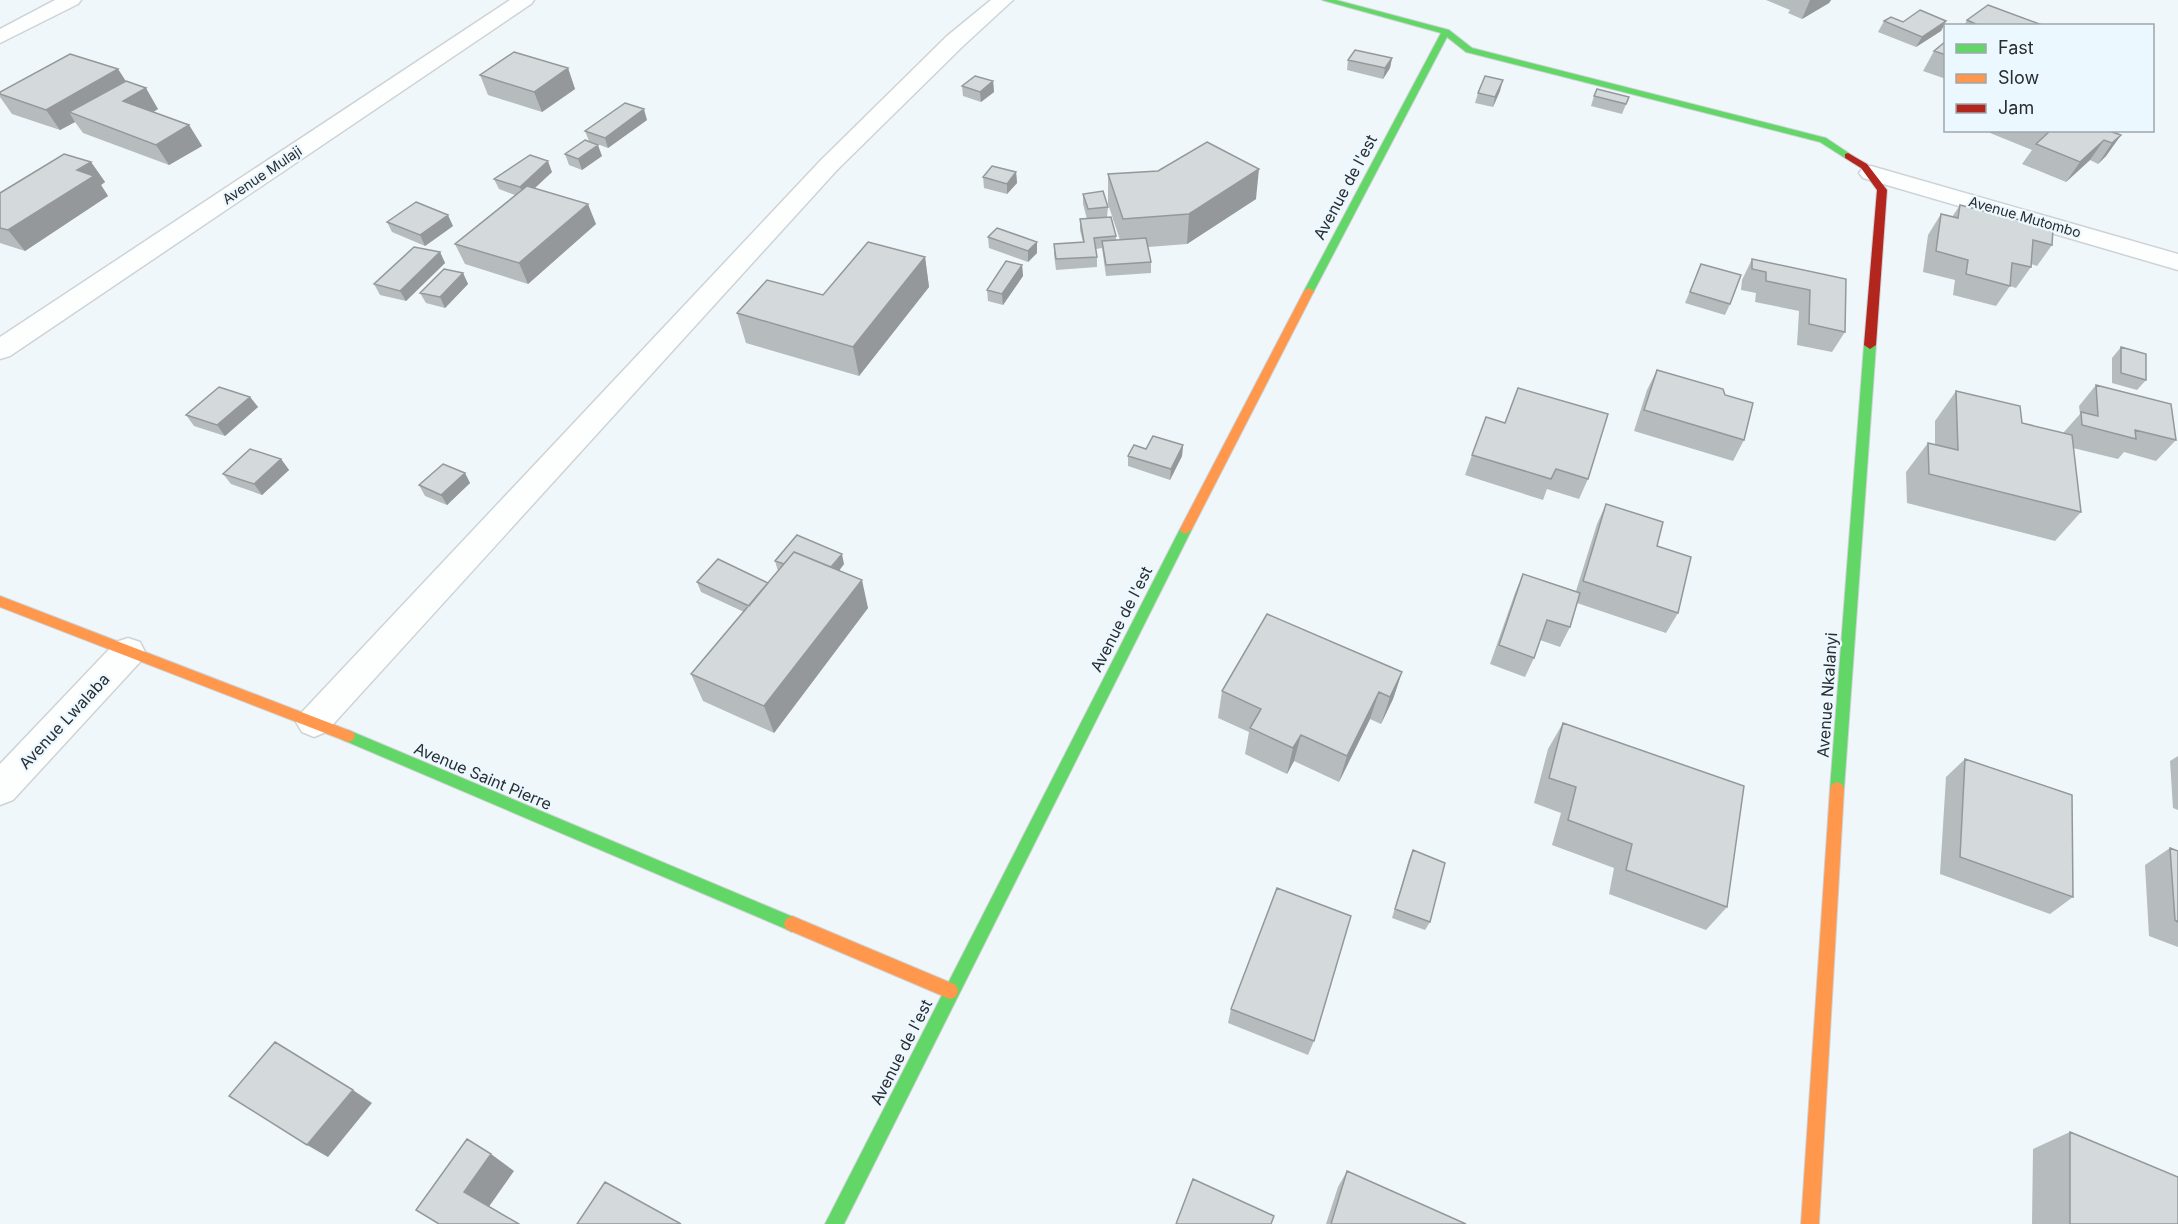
<svg xmlns="http://www.w3.org/2000/svg" width="2178" height="1224" viewBox="0 0 2178 1224" font-family="Inter,sans-serif">
	<style>
		.lines { fill: none; stroke-linecap: round; stroke-linejoin: round }
		.street-casing { stroke: #ced3d6; stroke-width: 3 }
		.fast-casing { stroke: #ced3d6; stroke-width: 2 }
		.slow-casing { stroke: #ced3d6; stroke-width: 2 }
		.jam-casing { stroke: #ced3d6; stroke-width: 2 }
		.street { fill: #fdfefe; fill-rule: evenodd }
		.fast { fill: #63d668; fill-rule: evenodd }
		.slow { fill: #ff974d; fill-rule: evenodd }
		.jam { fill: #b3261e; fill-rule: evenodd }
		.wall { fill: #b6bbbd }
		.shaded-wall { fill: #94989a }
		.building { fill: #d4d9dc; stroke: #94989a; stroke-width: 1.5 }
		.labels { text-anchor: middle; stroke-width: 4.5; stroke-linejoin: round; paint-order: stroke }
		.far-street-label { font-size: 14px; fill: #292d30; stroke: #ecf8ff }
		.street-label { font-size: 16px; fill: #292d30; stroke: #ecf8ff }
	</style>
	<rect width="100%" height="100%" fill="#f0f7fb"/>
	<g class="lines">
		<g class="street-casing">
			<path id="street" d="M55,0h26l-3,4 -78,39v-14z
				M510,0h24l-3,4 -521,352 -10,3v-22z
				M991,0h22l-50,46 -126,124 -511,562 -12,5 -12,-5 -6,-10 6,-10 519,-552 126,-124z
				M1871,166l307,88v16l-315,-92 -4,-5 4,-5z
				M128,638l12,4 5,10 -5,10 -127,138 -13,5v-41l116,-122z"/>
		</g>
		<g class="fast-casing">
			<path id="fast" d="M1322,0h14l113,30 23,18 354,90 27,18 -8,2 -25,-16 -354,-90 -19,-15 -133,254 -1,2h-8l-1,-2 137,-258z
				M1870,341l6,4 -32,444 -2,5 -5,2 -5,-2 -2,-5 34,-444z
				M1186,524l6,5 -348,695h-19l355,-695z
				M348,730l450,189 2,5 -2,5 -6,3 -6,-3 -443,-189 -2,-4 2,-4z"/>
		</g>
		<g class="slow-casing">
			<path id="slow" d="M1309,288l5,3 -122,238 -6,5 -5,-2 -1,-3 124,-238z
				M0,596l353,136 2,4 -2,4 -5,2 -5,-2 -343,-133z
				M1837,782l5,2 2,5 -25,435h-18l29,-435 2,-5z
				M792,916l164,69 2,6 -2,6 -6,2 -164,-70 -2,-5 2,-5z"/>
		</g>
		<g class="jam-casing">
			<path id="jam" d="M1848,153l19,11 20,26 -11,155 -6,4 -6,-4 13,-155 -16,-22 -16,-10v-4z"/>
		</g>
		<use href="#street" class="street"/>
		<use href="#fast" class="fast"/>
		<use href="#slow" class="slow"/>
		<use href="#jam" class="jam"/>
	</g>
	<path class="wall" d="M1766,0h65l-2,3 -27,16 -14,-6 2,-3z
		M1967,20l78,6h-81z
		M1884,21l19,1 43,-1 -5,10 -25,16 -38,-15z
		M1946,41v38l-23,-8 11,-20z
		M1392,58l-2,10 -7,11 -36,-9 1,-10z
		M568,68l7,21 -33,23 -54,-17 -8,-20z
		M118,69l8,12 32,28 -5,3 36,13 13,21 -33,19 -86,-32 -8,-11 -15,8 -48,-16 -12,-17v-5z
		M993,81l1,11 -13,10 -18,-6 -1,-10z
		M1500,91l-7,16 -18,-4 3,-10z
		M1594,96l35,1 -7,17 -31,-8z
		M647,120l-39,28 -19,-7 -4,-10z
		M1991,130h124l-1,2 7,3 -15,21 -8,8 -8,-4 -24,22 -44,-18 10,-14 -42,-17z
		M565,154l37,2 -20,14 -13,-5z
		M91,162l14,20 -4,3 7,11 -83,55 -25,-8v-50z
		M552,172l-17,16 61,36 -68,60 -63,-20 -10,-20 60,-49 -16,-6 -5,-10z
		M1016,172l1,11 -10,11 -23,-6 -1,-11z
		M1108,174l148,25 -69,45 -39,3 3,15v11l-45,3 -4,-28 -6,1 1,8v10l-41,3 -2,-16v-10l29,-2 -3,-12v-11h7l-4,-15v-10l25,13 -1,10 9,19v4h4l-12,-36z
		M1960,205l92,40 -15,21 -6,-2v3l-15,21 -6,-2 -14,20 -43,-11 2,-15 -32,-8 5,-37 13,-21 11,3z
		M387,222l66,4 -28,20 -33,-14z
		M988,237l49,16 -9,9 -39,-14z
		M440,252l5,11 -39,38 -26,-6 -6,-11z
		M925,257l4,30 -70,89 -113,-33 -9,-30 86,-18z
		M1752,259l94,20 -1,53 -13,20 -35,-7 2,-34 -44,-9 1,-9 -15,-3 1,-10z
		M1701,264l29,40 -5,11 -40,-12z
		M1022,265l1,11 -20,29 -15,-4 -1,-11z
		M463,273l5,11 -23,24 -19,-5 -6,-10z
		M2121,347l25,33 -9,10 -25,-7v-25z
		M1657,370l68,25 19,45 -11,21 -99,-30 13,-41z
		M2096,385l80,55 -20,21 -32,-9 -6,7 -45,-11 8,64 -26,29 -148,-38 -1,-31 22,-29 7,2v-24l21,-30 66,32 42,10v-1l16,-18 -1,-8z
		M250,397l8,10 -33,29 -31,-10 -8,-11z
		M1486,417l102,62 -9,20 -32,-10 -4,11 -78,-25 7,-20z
		M1183,445l-1,11 -12,24 -42,-14v-10l18,-7z
		M281,459l8,11 -27,25 -31,-11 -8,-10z
		M465,473l5,10 -23,22 -22,-9 -6,-11z
		M1606,504l51,42 21,67 -12,20 -89,-30 -7,24 -10,20 -20,-7 -6,18 -9,19 -35,-13 25,-71 8,-19 53,17 21,-67z
		M775,561l69,3 -5,7 29,37 -94,125 -71,-32 -12,-27 53,-62 -43,-20 -4,-10 71,1 10,-12z
		M1402,672l-9,27 -12,25 -11,-5 -31,63 -45,-21 -7,13 -42,-20 4,-22 -31,-14 4,-27z
		M1563,723l164,184 -21,23 -97,-36 5,-26 -62,-23 9,-32 -27,-10 14,-54z
		M2178,756v54l-5,-2 -3,-47z
		M1965,759l108,138 -23,17 -110,-40 6,-97z
		M2170,848l8,3v96l-29,-11 -4,-71z
		M1413,850l17,72 -5,8 -33,-12 17,-59z
		M1231,1009l83,32 -6,14 -80,-32z
		M2070,1132l108,92h-146l1,-75z
		M1347,1171l119,53h-140l12,-37z"/>
	<path class="shaded-wall" d="M1810,0h21l-2,3 -27,16z
		M1946,21l-5,10 -25,16 6,-10z
		M1392,58l-2,10 -7,11 2,-11z
		M568,68l7,21 -33,23 -8,-20z
		M118,69l13,21 -62,22 6,10 -15,8 -14,-20z
		M1503,80l-3,11 -7,16 2,-10z
		M993,81l1,11 -13,10 -1,-10z
		M146,88l12,21 -22,13 -13,-21z
		M644,109l3,11 -39,28 -3,-10z
		M189,125l13,21 -33,19 -13,-20z
		M2121,135l-15,21 -8,8 14,-21z
		M2104,140l-14,20 -24,22 14,-20z
		M598,145l4,11 -20,14 -4,-11z
		M548,161l4,11 -28,26 -4,-11z
		M91,162l14,20 -4,3 7,11 -83,55 -17,-21 69,-60z
		M1259,169l-3,30 -69,45 2,-30z
		M1016,172l1,11 -10,11v-10z
		M588,204l8,20 -68,60 -9,-21z
		M448,215l5,11 -28,20 -5,-11z
		M1037,242v11l-9,9v-11z
		M440,252l5,11 -39,38 -6,-10z
		M925,257l4,30 -70,89 -6,-29z
		M1022,265l1,11 -20,29 -1,-11z
		M463,273l5,11 -23,24 -5,-11z
		M250,397l8,10 -33,29 -8,-11z
		M1183,445l-1,11 -12,24 1,-11z
		M281,459l8,11 -27,25 -8,-11z
		M465,473l5,10 -23,22 -6,-10z
		M842,554l2,10 -20,26 -2,-10z
		M862,580l6,28 -94,125 -10,-27z
		M1402,672l-9,27 -12,25 9,-27z
		M1379,692l-9,27 -31,63 8,-26z
		M1301,735l-7,26 -7,13 6,-26z
		M353,1090l19,13 -44,54 -21,-12z
		M491,1154l23,17 -26,37 -24,-16z"/>
	<path class="building" d="M1988,5l57,21h-65l-13,-6z
		M1920,10l26,11 -24,16 -38,-16 7,-4 12,5z
		M1946,41v14l-12,-4z
		M1355,50l37,8 -7,10 -37,-8z
		M514,52l54,16 -34,24 -54,-17z
		M70,54l48,15 -72,41 -46,-16v-2z
		M975,76l18,5 -13,11 -18,-6z
		M1485,76l18,4 -8,17 -17,-4z
		M126,81l20,7 -23,13 66,24 -33,20 -87,-33z
		M1597,89l32,8 -3,7 -32,-8z
		M625,103l19,6 -39,29 -20,-7z
		M2048,130h65l-1,2 9,3 -9,8 -8,-3 -24,22 -44,-18 14,-13z
		M585,140l13,5 -20,14 -13,-5z
		M1207,142l52,27 -70,45 -66,5 -15,-45 50,-3z
		M64,154l27,8 -14,8 17,6 -86,54 -8,-2v-35z
		M530,155l18,6 -28,26 -26,-8z
		M992,166l24,6 -9,12 -24,-7z
		M527,186l61,18 -69,59 -64,-19z
		M1103,191l5,16 -20,2 -5,-15z
		M416,202l32,13 -28,20 -33,-13z
		M1960,205l93,23 -1,17 -19,-5 -2,27 -19,-4 -2,23 -44,-12 2,-14 -32,-9 5,-37 17,4z
		M1111,217l5,19 -22,2 3,19 -41,2 -2,-15 30,-2 -4,-23z
		M997,228l40,14 -9,9 -40,-14z
		M1146,238l5,24 -45,3 -4,-24z
		M868,242l57,15 -72,90 -116,-34 30,-33 56,15z
		M414,247l26,5 -40,39 -26,-7z
		M1752,259l94,20 -1,53 -36,-8 1,-34 -44,-9v-9l-14,-3z
		M1006,261l16,4 -20,29 -15,-4z
		M1701,264l40,11 -11,29 -40,-12z
		M444,269l19,4 -23,24 -20,-4z
		M2121,347l25,7v26l-25,-7z
		M1657,370l66,19 2,6 28,8 -9,37 -100,-30z
		M2096,385l75,19 5,36 -41,-10 1,9 -54,-14 -1,-13 17,4z
		M219,387l31,10 -33,28 -31,-10z
		M1518,388l90,26 -20,65 -32,-10 -5,10 -79,-24 14,-38 19,6z
		M1956,391l64,15 2,17 50,12 9,77 -152,-38 -1,-31 30,7z
		M1153,436l30,9 -12,24 -43,-13 6,-11 12,4z
		M250,449l31,10 -27,25 -31,-10z
		M443,464l22,9 -24,22 -22,-10z
		M1606,504l57,18 -6,24 34,11 -13,56 -95,-32z
		M797,535l45,19 -11,13 -37,-15 -10,12 -9,-3z
		M794,552l68,28 -98,126 -73,-32z
		M718,559l50,24 -19,23 -52,-24z
		M1523,574l57,19 -10,34 -23,-7 -13,38 -35,-13z
		M1267,614l135,58 -12,25 -11,-5 -32,64 -46,-21 -8,13 -43,-20 11,-19 -39,-18z
		M1563,723l181,63 -17,121 -101,-37 6,-26 -64,-24 8,-33 -27,-9z
		M1965,759l107,36 1,102 -113,-40z
		M2170,848l8,3v71l-3,-2z
		M1413,850l32,13 -15,59 -35,-13z
		M1277,888l74,28 -37,125 -83,-32z
		M275,1042l78,48 -46,55 -78,-49z
		M2070,1132l108,45v47h-108z
		M467,1139l24,15 -27,38 55,32h-80l-23,-14z
		M1347,1171l119,53h-135z
		M1193,1179l81,37 -3,8h-95z
		M605,1182l76,42h-104z"/>
	<g class="labels">
		<g class="far-street-label">
			<text transform="translate(262 175) rotate(-34)" y="5">Avenue Mulaji</text>
			<text transform="translate(2025 217) rotate(16)" y="5">Avenue Mutombo</text>
		</g>
		<g class="street-label">
			<text transform="translate(1345 187) rotate(-62)" y="6">Avenue de l'est</text>
			<text transform="translate(1121 619) rotate(-63)" y="6">Avenue de l'est</text>
			<text transform="translate(1827 695) rotate(-86)" y="6">Avenue Nkalanyi</text>
			<text transform="translate(64 721) rotate(-47)" y="6">Avenue Lwalaba</text>
			<text transform="translate(483 776) rotate(23)" y="6">Avenue Saint Pierre</text>
			<text transform="translate(901 1052) rotate(-63)" y="6">Avenue de l'est</text>
		</g>
	</g>
	<rect x="1944" y="24" width="210" height="108" fill="#ecf8ff" stroke="#9ea7ac" stroke-width="1.5"/>
	<rect x="1956" y="44" width="30" height="9" fill="#63d668" stroke="#9ea7ac" stroke-width="1.5"/>
	<text x="1998" y="54" font-size="18" fill="#292d30">Fast</text>
	<rect x="1956" y="74" width="30" height="9" fill="#ff974d" stroke="#9ea7ac" stroke-width="1.5"/>
	<text x="1998" y="84" font-size="18" fill="#292d30">Slow</text>
	<rect x="1956" y="104" width="30" height="9" fill="#b3261e" stroke="#9ea7ac" stroke-width="1.5"/>
	<text x="1998" y="114" font-size="18" fill="#292d30">Jam</text>
</svg>
